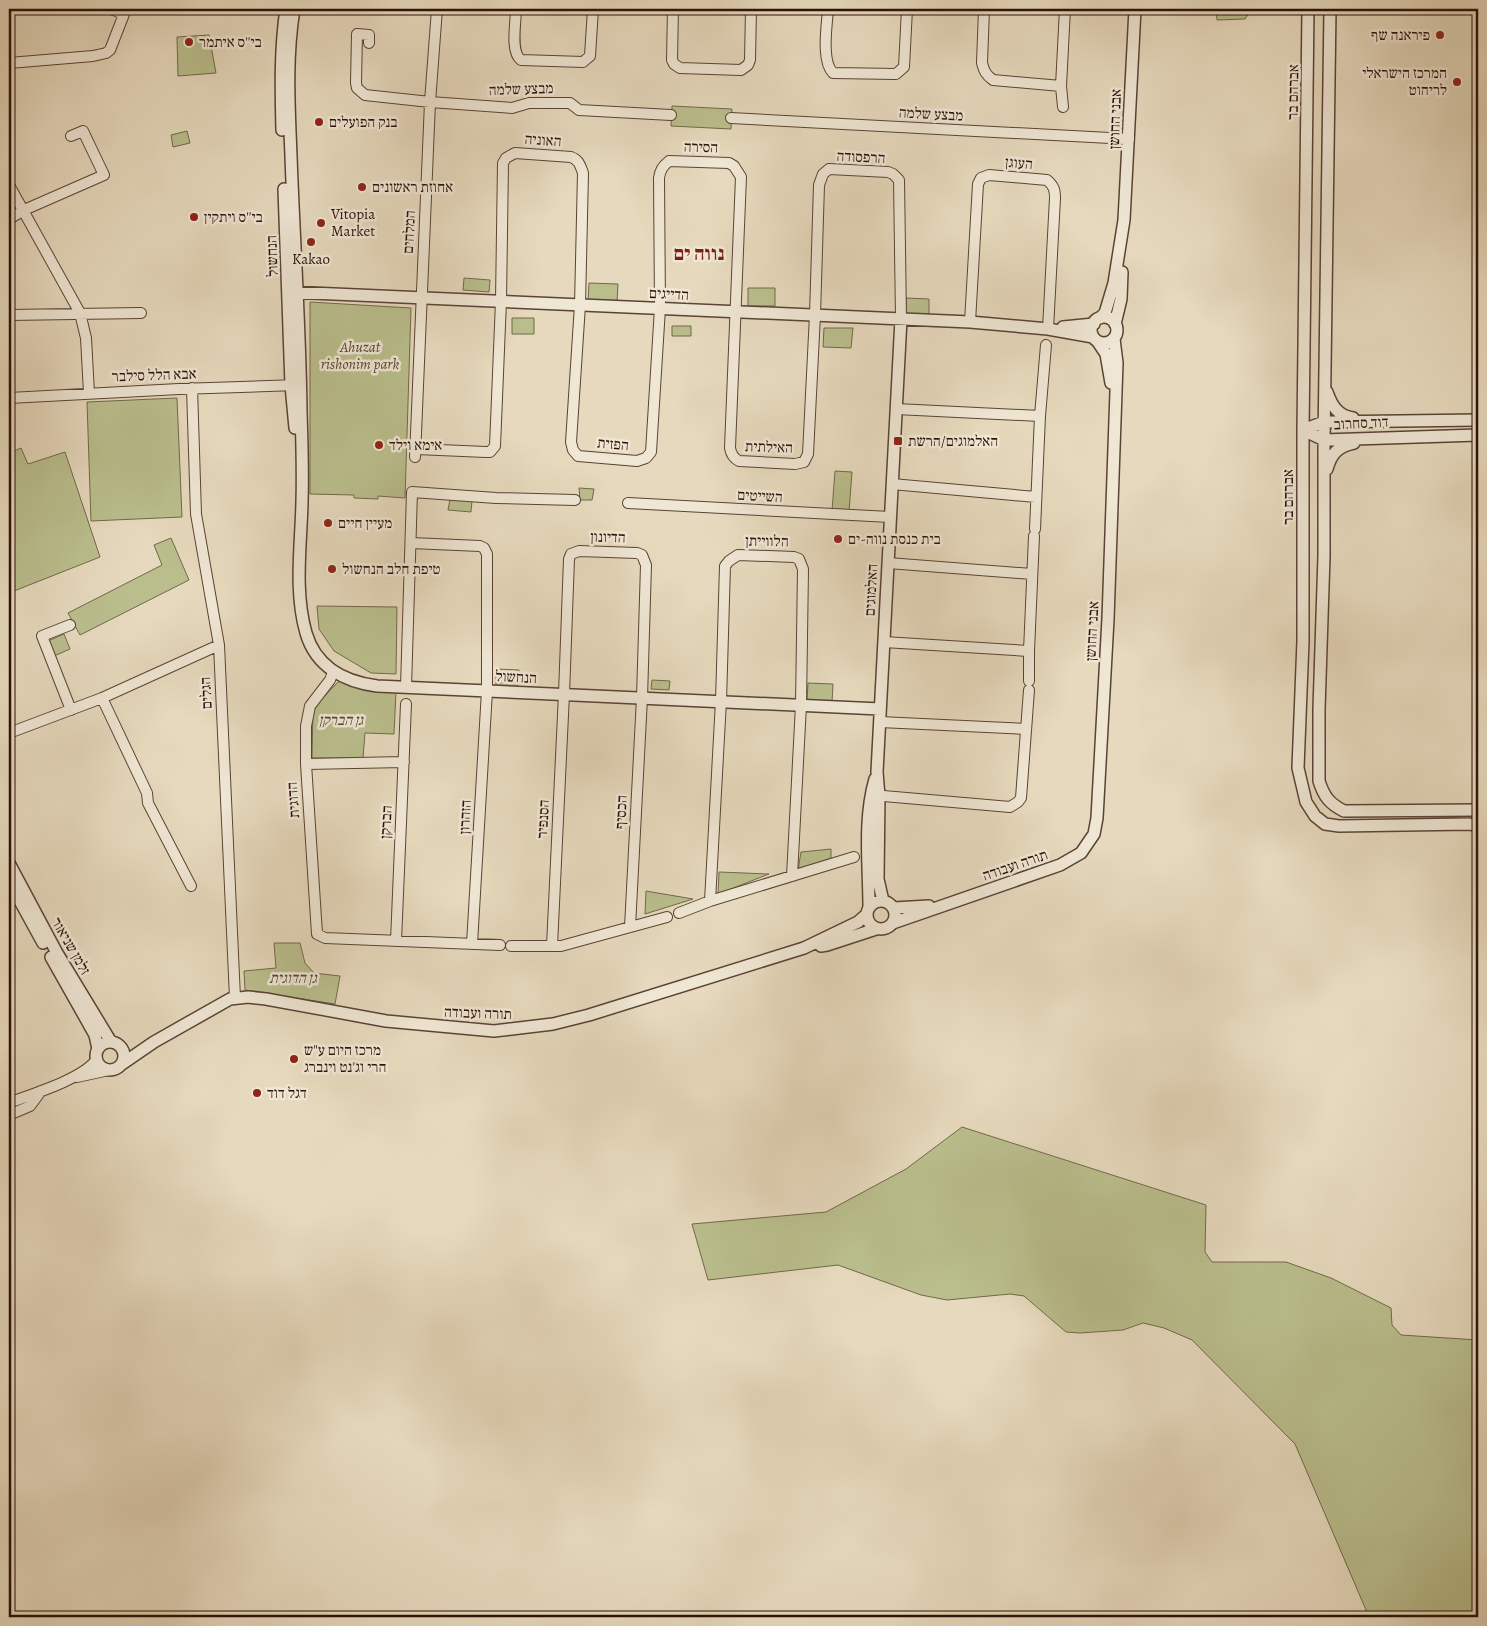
<svg xmlns="http://www.w3.org/2000/svg" width="1487" height="1626" viewBox="0 0 1487 1626" font-family="Alegreya,'Frank Ruhl Libre',serif">
	<style>
		.green { fill: #babe8d; stroke: #72684a }
		.lines { fill: none; stroke-linecap: round; stroke-linejoin: round }
		.minor-casing { stroke: #5a4335; stroke-width: 12 }
		.tertiary-casing { stroke: #5a4335; stroke-width: 14 }
		.minor { stroke: #efe6d4; stroke-width: 10 }
		.tertiary { stroke: #efe6d4; stroke-width: 11 }
		.poi-dot { fill: #8f2418; stroke: #efe6d4; stroke-width: 2 }
		.labels { text-anchor: middle; stroke-width: 5; stroke-linejoin: round; paint-order: stroke }
		.poi-label { font-size: 15px; fill: #2b1108; stroke: #efe6d4; text-anchor: start }
		.street-label { font-size: 15px; fill: #2b1108; stroke: #efe6d4 }
		.park-label { font-size: 15px; font-style: italic; fill: #564530; stroke: #efe6d4 }
		.district-label { font-size: 20px; font-weight: bold; fill: #7a1f14; stroke: #efe6d4 }
	</style>
	<rect width="100%" height="100%" fill="#e6d9bd"/>
	<filter id="stains"><feTurbulence type="fractalNoise" baseFrequency=".004" numOctaves="4"/><feColorMatrix values="0 0 0 0 .2 0 0 0 0 .09 0 0 0 0 .02 0 0 0 .5 -.17"/></filter>
	<radialGradient id="worn" r=".72"><stop offset=".6" stop-color="#630" stop-opacity="0"/><stop offset="1" stop-color="#630" stop-opacity=".3"/></radialGradient>
	<path class="green" d="M1216,9h36l-7,10 -28,1z
		M209,35l7,38 -38,3 -1,-39z
		M672,106l60,3 -1,20 -60,-3z
		M187,131l3,12 -17,4 -2,-12z
		M464,278l26,2 -1,12 -26,-2z
		M589,283l29,1 -1,18 -29,-1z
		M748,288h27v18h-27z
		M906,298l23,1v17l-23,-1z
		M310,302l101,6 -6,190 -27,-2v3l-24,-1v-3l-44,-1z
		M512,318h22v16h-22z
		M672,326h19v10h-19z
		M824,328h29l-2,20 -28,-1z
		M177,398l5,119 -91,4 -4,-119z
		M21,448l7,16 37,-12 35,105 -91,36v-140z
		M835,471l17,1 -3,40 -17,-1z
		M579,488l15,1 -2,11h-12z
		M450,499l22,2 -1,11 -23,-2z
		M171,538l18,42 -109,55 -12,-22 94,-48 -8,-20z
		M317,606l80,1 -1,67 -25,-1 -37,-22 -15,-22z
		M64,634l6,15 -16,7 -6,-15z
		M496,669l23,1 -2,18 -21,-1z
		M652,680l18,1 -1,9 -18,-1z
		M339,681l26,8 31,2 -2,43 -29,-1 -2,25h-51l1,-50z
		M808,683l25,1 -1,18 -25,-1z
		M831,849v9l-33,12 3,-18z
		M719,872l50,2 -51,20z
		M646,891l47,8 -48,15z
		M274,943h26l5,20 9,10 26,3 -5,28 -90,-14 -1,-19 32,-3z
		M962,1127l244,78 -1,47 7,10h74l45,16 60,30 1,17 9,10 77,5v277h-109l-74,-173 -103,-104 -28,-12 -21,-5 -20,7 -43,3 -14,-1 -42,-36 -14,-2 -63,6 -26,-5 -83,-30 -130,15 -16,-56 134,-12 80,-43z"/>
	<g class="lines">
		<g class="minor-casing">
			<path id="minor" d="M111,9l13,5
				M516,9c0,13 -6,43 5,51l62,2 7,-6 3,-47
				M673,9l-1,51 2,4 6,4 61,2 7,-5 2,-5 1,-51
				M828,9c-1,16 -7,52 5,64l63,1 8,-7 3,-58
				M984,9l-2,54c2,8 4,12 11,17l68,6
				M369,43v-8l-12,-1 -1,49 1,5 8,7 65,7 82,6 17,-5h41l9,7 92,5
				M9,63l84,-7 13,-3 4,-3 16,-41
				M1063,107l-2,-21 4,-77
				M731,118l398,21
				M9,185l71,128 6,25 3,55
				M9,219l15,-9 80,-35 -21,-44 -12,5
				M9,315l132,-2
				M970,322l8,-138 3,-6 8,-3 58,5c7,6 8,10 8,18l-7,131
				M192,388l4,126 23,131 16,353
				M9,398l170,-9 118,-4
				M896,409l144,7
				M416,449l70,3h4l5,-6 6,-145 2,-138 3,-5 9,-5 56,4c8,3 9,8 12,16l-3,132 -9,137 2,8 5,6 59,5 9,-3 5,-6 9,-144 -1,-130c1,-8 4,-12 10,-17l60,2 5,3 7,11 -11,271c1,6 3,10 9,13l56,3 9,-2 4,-8 7,-139 4,-130 4,-11 6,-5 59,3 5,2 6,6 2,139
				M415,457l15,-355 7,-93
				M892,484l144,13
				M628,503l262,14
				M1035,529l5,-113 6,-71
				M411,543l69,3 4,2 3,6v137l-15,253
				M888,563l144,11
				M70,625l-28,11 29,74
				M884,642l145,9
				M333,672l-3,8 -20,26 -4,20v38l11,170 8,4 175,7
				M1029,681v-30l5,-115
				M406,687l6,-195 84,6 79,2
				M102,698l45,95 1,10 43,83
				M880,722l146,7
				M9,733l93,-35 117,-53
				M306,764l98,-2
				M872,795l138,12 8,-5 3,-4 8,-108
				M710,901l11,-200 4,-135 4,-5 9,-6 56,2 5,2 4,10 -2,136 -9,171
				M679,913l31,-12 144,-44
				M396,941l10,-237
				M511,946h50l106,-29
				M552,946l12,-252 5,-135 2,-5 8,-3 58,2 5,2 4,10 -4,133 -12,229
				M77,1077l32,-7
				M9,1103c23,-9 74,-24 88,-44
				M9,1115l21,-9 11,-15"/>
		</g>
		<g class="tertiary-casing">
			<path id="tertiary" d="M294,9c-8,48 -5,98 -3,147 3,85 9,170 10,256 1,30 2,60 1,90 -1,44 -8,89 4,131 10,34 39,49 71,53l503,23
				M1308,9l-5,421v211l-5,127 8,34 9,14 10,8 14,2 130,-2 9,2
				M1330,9l-6,431v116l-5,153v72c5,16 11,23 25,30l134,-1
				M282,130c-1,-40 -2,-81 4,-121
				M284,189l7,196 4,43
				M289,292l681,30 78,7 45,8
				M1091 330a13 13 0 1 1 26 0a13 13 0 1 1-26 0Z
				M1100,318l5,-5 9,-30 10,-63 11,-211
				M1115,324l6,-25 1,-27
				M1063,327l31,-3
				M1098,342l8,12 5,29
				M1327,392c5,14 11,24 26,26
				M1303,430l21,10 154,-5
				M1303,430l21,-8 154,-2
				M1327,469c4,-15 11,-23 27,-26
				M9,863l48,90 54,89
				M9,881l34,62
				M867 915a14 14 0 1 1 28 0a14 14 0 1 1-28 0Z
				M883,901l-5,-22 1,-83 -2,-24 24,-453
				M869,908c0,-43 -6,-88 6,-129
				M894,908l35,-2
				M893,923l167,-58 21,-12 13,-19 3,-16 11,-199 9,-256 -3,-24
				M821,946l6,-1 49,-16
				M51,957l44,78 3,14
				M96 1056a14 14 0 1 1 28 0a14 14 0 1 1-28 0Z
				M122,1064l32,-22 76,-43 18,-2 18,2 120,22 108,10 59,-7 36,-9 215,-67 54,-26 8,-7"/>
		</g>
		<use href="#minor" class="minor"/>
		<use href="#tertiary" class="tertiary"/>
	</g>
	<g class="poi-dot">
		<circle cx="1440" cy="35" r="5"/>
		<circle cx="189" cy="42" r="5"/>
		<circle cx="1457" cy="82" r="5"/>
		<circle cx="319" cy="122" r="5"/>
		<circle cx="362" cy="187" r="5"/>
		<circle cx="194" cy="217" r="5"/>
		<circle cx="321" cy="223" r="5"/>
		<circle cx="311" cy="242" r="5"/>
		<rect x="893" y="436" width="10" height="10" rx="2.5"/>
		<circle cx="379" cy="445" r="5"/>
		<circle cx="328" cy="523" r="5"/>
		<circle cx="838" cy="539" r="5"/>
		<circle cx="332" cy="569" r="5"/>
		<circle cx="294" cy="1059" r="5"/>
		<circle cx="257" cy="1093" r="5"/>
	</g>
	<g class="labels">
		<g class="poi-label">
			<text x="1430" y="40" text-anchor="end">פיראנה שף</text>
			<text x="199" y="47">בי''ס איתמר</text>
			<text x="1447" y="78" text-anchor="end">המרכז הישראלי<tspan x="1447" dy="17">לריהוט</tspan></text>
			<text x="329" y="127">בנק הפועלים</text>
			<text x="372" y="192">אחוזת ראשונים</text>
			<text x="331" y="219">Vitopia<tspan x="331" dy="17">Market</tspan></text>
			<text x="204" y="222">בי''ס ויתקין</text>
			<text x="311" y="264" text-anchor="middle">Kakao</text>
			<text x="908" y="446">האלמוגים/הרשת</text>
			<text x="389" y="450">אימא וילד</text>
			<text x="338" y="528">מעיין חיים</text>
			<text x="848" y="544">בית כנסת נווה-ים</text>
			<text x="342" y="574">טיפת חלב הנחשול</text>
			<text x="304" y="1055">מרכז היום ע"ש<tspan x="304" dy="17">הרי וג'נט וינברג</tspan></text>
			<text x="267" y="1098">דגל דוד</text>
		</g>
		<g class="street-label">
			<text transform="translate(521 89) rotate(-2)" y="5">מבצע שלמה</text>
			<text transform="translate(1293 92) rotate(-89)" y="5">אברהם בר</text>
			<text transform="translate(931 114) rotate(3)" y="5">מבצע שלמה</text>
			<text transform="translate(1115 119) rotate(-88)" y="5">אבני החושן</text>
			<text transform="translate(543 140) rotate(4)" y="5">האוניה</text>
			<text transform="translate(701 147) rotate(2)" y="5">הסירה</text>
			<text transform="translate(861 157) rotate(3)" y="5">הרפסודה</text>
			<text transform="translate(1019 163) rotate(5)" y="5">העוגן</text>
			<text transform="translate(409 232) rotate(-87)" y="5">המלחים</text>
			<text transform="translate(272 256) rotate(-92)" y="5">הנחשול</text>
			<text transform="translate(669 294) rotate(3)" y="5">הדייגים</text>
			<text transform="translate(154 375) rotate(-2)" y="5">אבא הלל סילבר</text>
			<text transform="translate(1361 423) rotate(-3)" y="5">דוד סחרוב</text>
			<text transform="translate(613 444) rotate(5)" y="5">הפזית</text>
			<text transform="translate(769 447) rotate(2)" y="5">האילתית</text>
			<text transform="translate(760 496) rotate(3)" y="5">השייטים</text>
			<text transform="translate(1288 497) rotate(-90)" y="5">אברהם בר</text>
			<text transform="translate(608 537) rotate(2)" y="5">הדיונון</text>
			<text transform="translate(767 541) rotate(1)" y="5">הלווייתן</text>
			<text transform="translate(871 590) rotate(-87)" y="5">האלמוגים</text>
			<text transform="translate(1092 631) rotate(-87)" y="5">אבני החושן</text>
			<text transform="translate(516 677) rotate(3)" y="5">הנחשול</text>
			<text transform="translate(206 693) rotate(-93)" y="5">הגלים</text>
			<text transform="translate(293 800) rotate(-94)" y="5">הדוגית</text>
			<text transform="translate(621 812) rotate(-87)" y="5">הכסיף</text>
			<text transform="translate(465 817) rotate(-87)" y="5">הזהרון</text>
			<text transform="translate(543 819) rotate(-87)" y="5">הסנפיר</text>
			<text transform="translate(386 822) rotate(-87)" y="5">הברקן</text>
			<text transform="translate(1015 865) rotate(-19)" y="5">תורה ועבודה</text>
			<text transform="translate(71 946) rotate(60)" y="5">זלמן שניאור</text>
			<text transform="translate(478 1013) rotate(2)" y="5">תורה ועבודה</text>
		</g>
		<g class="park-label">
			<text x="360" y="352">Ahuzat<tspan x="360" dy="17">rishonim park</tspan></text>
			<text x="341" y="725">גן הברקן</text>
			<text x="293" y="983">גן הדוגית</text>
		</g>
		<g class="district-label">
			<text x="699" y="260">נווה ים</text>
		</g>
	</g>
	<rect width="1487" height="1626" fill="none" stroke="#e6d9bd" stroke-width="30"/>
	<rect x="10" y="10" width="1467" height="1606" fill="none" stroke="#2b1108" stroke-width="2.5"/>
	<rect x="15" y="15" width="1457" height="1596" fill="none" stroke="#2b1108"/>
	<rect width="100%" height="100%" filter="url(#stains)"/>
	<rect width="100%" height="100%" fill="url(#worn)"/>
</svg>
